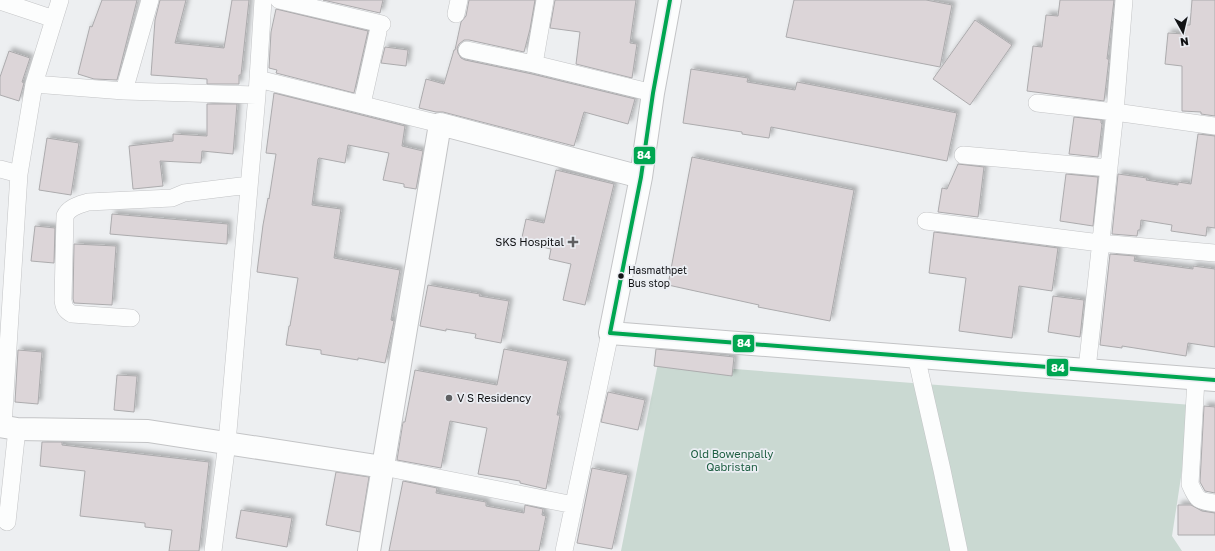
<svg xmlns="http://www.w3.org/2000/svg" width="1215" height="551" viewBox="0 0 1215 551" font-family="'Golos Text',sans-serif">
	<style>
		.green { fill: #cad9d2 }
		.building { fill: #dcd5d8; stroke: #acabad; filter: url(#shadow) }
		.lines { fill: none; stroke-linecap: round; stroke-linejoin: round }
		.street-casing { stroke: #c3c4c6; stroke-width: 18 }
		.secondary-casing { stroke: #c3c4c6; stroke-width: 24 }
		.street { stroke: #fcfdfd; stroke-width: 17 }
		.secondary { stroke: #fcfdfd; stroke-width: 22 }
		.bus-1-casing { stroke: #ebeef3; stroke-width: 7 }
		.bus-1 { stroke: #00a651; stroke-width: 4 }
		.poi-dot { fill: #5f6062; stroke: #ebeef3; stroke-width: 1.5 }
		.bus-dot { fill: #121315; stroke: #ebeef3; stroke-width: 1.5 }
		.labels { text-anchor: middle; stroke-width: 3.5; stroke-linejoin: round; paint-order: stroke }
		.bus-label { font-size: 10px; fill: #121315; stroke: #ebeef3; text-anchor: start }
		.poi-label { font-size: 11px; fill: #121315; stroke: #ebeef3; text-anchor: end }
		.park-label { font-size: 11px; fill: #206044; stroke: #ebeef3 }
		.line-badge { stroke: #ebeef3; stroke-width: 1.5 }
		.badge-label { font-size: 11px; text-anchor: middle; font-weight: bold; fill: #fff }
	</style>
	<defs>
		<filter id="shadow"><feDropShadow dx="3.5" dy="-3.5" stdDeviation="2" flood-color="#0004"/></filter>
	</defs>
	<rect width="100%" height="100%" fill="#edeff1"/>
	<path class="green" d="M658,363l534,42 -20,131 10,15h-561z"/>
	<path class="building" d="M102,0h35l-20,80 -23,-1 -16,-5 12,-48 2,1z
		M160,0h26l-11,43 49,5 8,-48h17l-8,75h-2v9h-32v-5l-56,-4 4,-55z
		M323,0h60l-3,13z
		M469,0h66l-5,29 -6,23 -55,-12h-5l-5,4 -2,4 1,5 3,5 4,2 67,14 103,25 -7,25 -44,-12 -10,34 -131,-34h-7l-17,-4 7,-29 18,5 10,-34h1l6,-28 5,-6z
		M555,0h81l-6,43 7,1 -5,34 -56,-14 4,-32 -30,-4z
		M794,0h132l26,5 -12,62 -154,-30z
		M1060,0h54l-7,59h2l-5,42 -77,-10 6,-45 9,1 4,-32 12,1z
		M1192,0h23v116l-14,-2v-2l-19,-1v-45l-17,-2 3,-31 17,1v-9h5z
		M276,9l92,22 -14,62 -78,-20 1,-3 -8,-2 2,-36z
		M975,20l37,25 -42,60 -37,-26z
		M385,47l23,3 -2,16 -25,-3z
		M9,51l21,7 -8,24 2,1 -5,18 -19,-6v-18z
		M691,69l57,9 -1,4 48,8 2,-8 160,31 -10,48 -176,-34 -2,11 -27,-4v-2l-59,-9z
		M274,93l131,33 -3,20 21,5 -7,38 -12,-2v-3l-21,-4 6,-27 -41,-8 -3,18 -26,-5 -1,1 -6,46 29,4 -7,49 66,12 -9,50 3,1 -9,42 -27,-5v2l-37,-6v-4l-35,-5 3,-19h1l8,-48 -41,-6 6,-47 5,-27 1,1 7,-45 -10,-1z
		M207,104h30l-4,50 -31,-3 -1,12 -41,-2 3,25 -30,3 -4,-43 44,-5v-7l34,2z
		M1074,117l27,3v3l1,1 -4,33 -29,-3z
		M1198,134l17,2v92l-8,-1 -1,9 -35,-5 1,-6 -31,-5 -1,10h-2l-1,6 -25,-2 6,-60 29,4 -1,2 32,5v-3l13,2z
		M47,138l32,5 -8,52 -32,-5z
		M692,157l162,33 -24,131 -72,-14 1,-2 -91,-20z
		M958,164l26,3 -6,50 -40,-5 4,-24 5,1z
		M556,170l58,14 -29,121 -22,-5 8,-36 -22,-5 2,-10 -30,-7 5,-23 18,4z
		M1066,174l32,3 -5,49 -33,-5z
		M112,214l116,10 -1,20 -117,-10z
		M35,226l20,2 -1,35 -23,-2z
		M934,232l124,16 -6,43 -33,-5 -7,52 -53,-7 7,-53 -37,-5z
		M74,244l42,2 -4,59 -38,-2 -1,-4z
		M1110,254l25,2 -1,5 59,8v-3l22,3v78l-27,-4 -2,13 -64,-10v2l-22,-3z
		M428,285l52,9 -1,2 30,5 -8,42 -26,-5 1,-4 -30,-5v2l-26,-5z
		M1053,296l31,4 -4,37 -32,-5z
		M504,349l64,12 -11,54h3l-14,74 -26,-6v-2l-42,-7 9,-46 -37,-7 -9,47 -44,-8 6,-38h2l10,-52 82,15z
		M656,349l31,3 47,5 -2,19 -78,-10z
		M18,350l24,2 -4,52 -23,-2z
		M117,375l20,1 -3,36 -20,-2z
		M608,392l37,8 -7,30 -37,-8z
		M1204,406l11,1v86l-10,-2 -5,-9z
		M42,442h20v3l147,17 -10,89h-30l3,-21 -27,-3v-4l-65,-7 5,-45 -45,-5z
		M592,468l36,7 -16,74 -35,-6z
		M336,472l33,5 -9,55 -34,-7z
		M403,481l34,7 -1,5 50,9v4l38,7 1,-8 18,4 -1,6 4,1 -7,35h-150z
		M1178,505h13l11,6 13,2v22h-37z
		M241,510l51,8 -5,29 -51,-9z"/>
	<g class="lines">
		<g class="street-casing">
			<path id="street" d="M279,0l103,24
				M0,1l54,18
				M456,14l3,-14
				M467,50l67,14 119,29
				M534,64l11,-64
				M258,79l182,45
				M34,84l90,7 133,4
				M124,91l26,-91
				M1037,103l78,9 100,14
				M362,104l16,-72
				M963,155l146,13
				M0,169l19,5
				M926,221l174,22 115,10
				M131,318l-59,-4c-7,-4 -8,-7 -9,-14l2,-84c4,-9 14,-11 23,-14l84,-4 12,-5 65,-8
				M916,356l26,114 17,81
				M1087,369l28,-257 9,-112
				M1196,379l-6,105c7,16 8,17 25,19
				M3,426l16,-252 15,-90 26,-84
				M383,467l191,38
				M7,522l10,-93
				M213,551l14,-108 30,-348 6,-95
				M564,551l46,-218"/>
		</g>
		<g class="secondary-casing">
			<path id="secondary" d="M670,0l-17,93 -12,84 -31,156 605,47
				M0,426l17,3 131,2 235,36
				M369,551l71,-427 201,53"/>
		</g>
		<use href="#street" class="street"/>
		<use href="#secondary" class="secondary"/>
		<g class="bus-1-casing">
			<path id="bus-1" d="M670,0l-17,93 -12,84 -31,156 605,47"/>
		</g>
		<use href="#bus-1" class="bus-1"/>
	</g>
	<g class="poi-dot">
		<path d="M571 236h4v4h4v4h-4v4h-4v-4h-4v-4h4z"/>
		<circle cx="449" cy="398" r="4"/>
	</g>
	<circle class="bus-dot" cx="621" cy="276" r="3.5"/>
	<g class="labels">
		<g class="bus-label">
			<text x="628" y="274">Hasmathpet<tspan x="628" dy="13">Bus stop</tspan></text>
		</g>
		<g class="poi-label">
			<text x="564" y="246">SKS Hospital</text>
			<text x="457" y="402" text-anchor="start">V S Residency</text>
		</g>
		<g class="park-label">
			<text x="732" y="458">Old Bowenpally<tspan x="732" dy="13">Qabristan</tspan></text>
		</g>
	</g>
	<g class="line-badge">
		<rect x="633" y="146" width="23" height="19" rx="4" fill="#00a651"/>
		<rect x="732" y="334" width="23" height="19" rx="4" fill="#00a651"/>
		<rect x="1046" y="358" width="23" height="19" rx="4" fill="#00a651"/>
	</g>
	<g class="badge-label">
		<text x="644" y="159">84</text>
		<text x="744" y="347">84</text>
		<text x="1058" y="372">84</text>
	</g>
	<g transform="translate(1183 32) rotate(172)" stroke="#ebeef3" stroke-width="3" paint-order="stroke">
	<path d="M0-3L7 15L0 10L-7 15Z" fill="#121315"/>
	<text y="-6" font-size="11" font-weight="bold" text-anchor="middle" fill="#121315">N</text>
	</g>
</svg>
